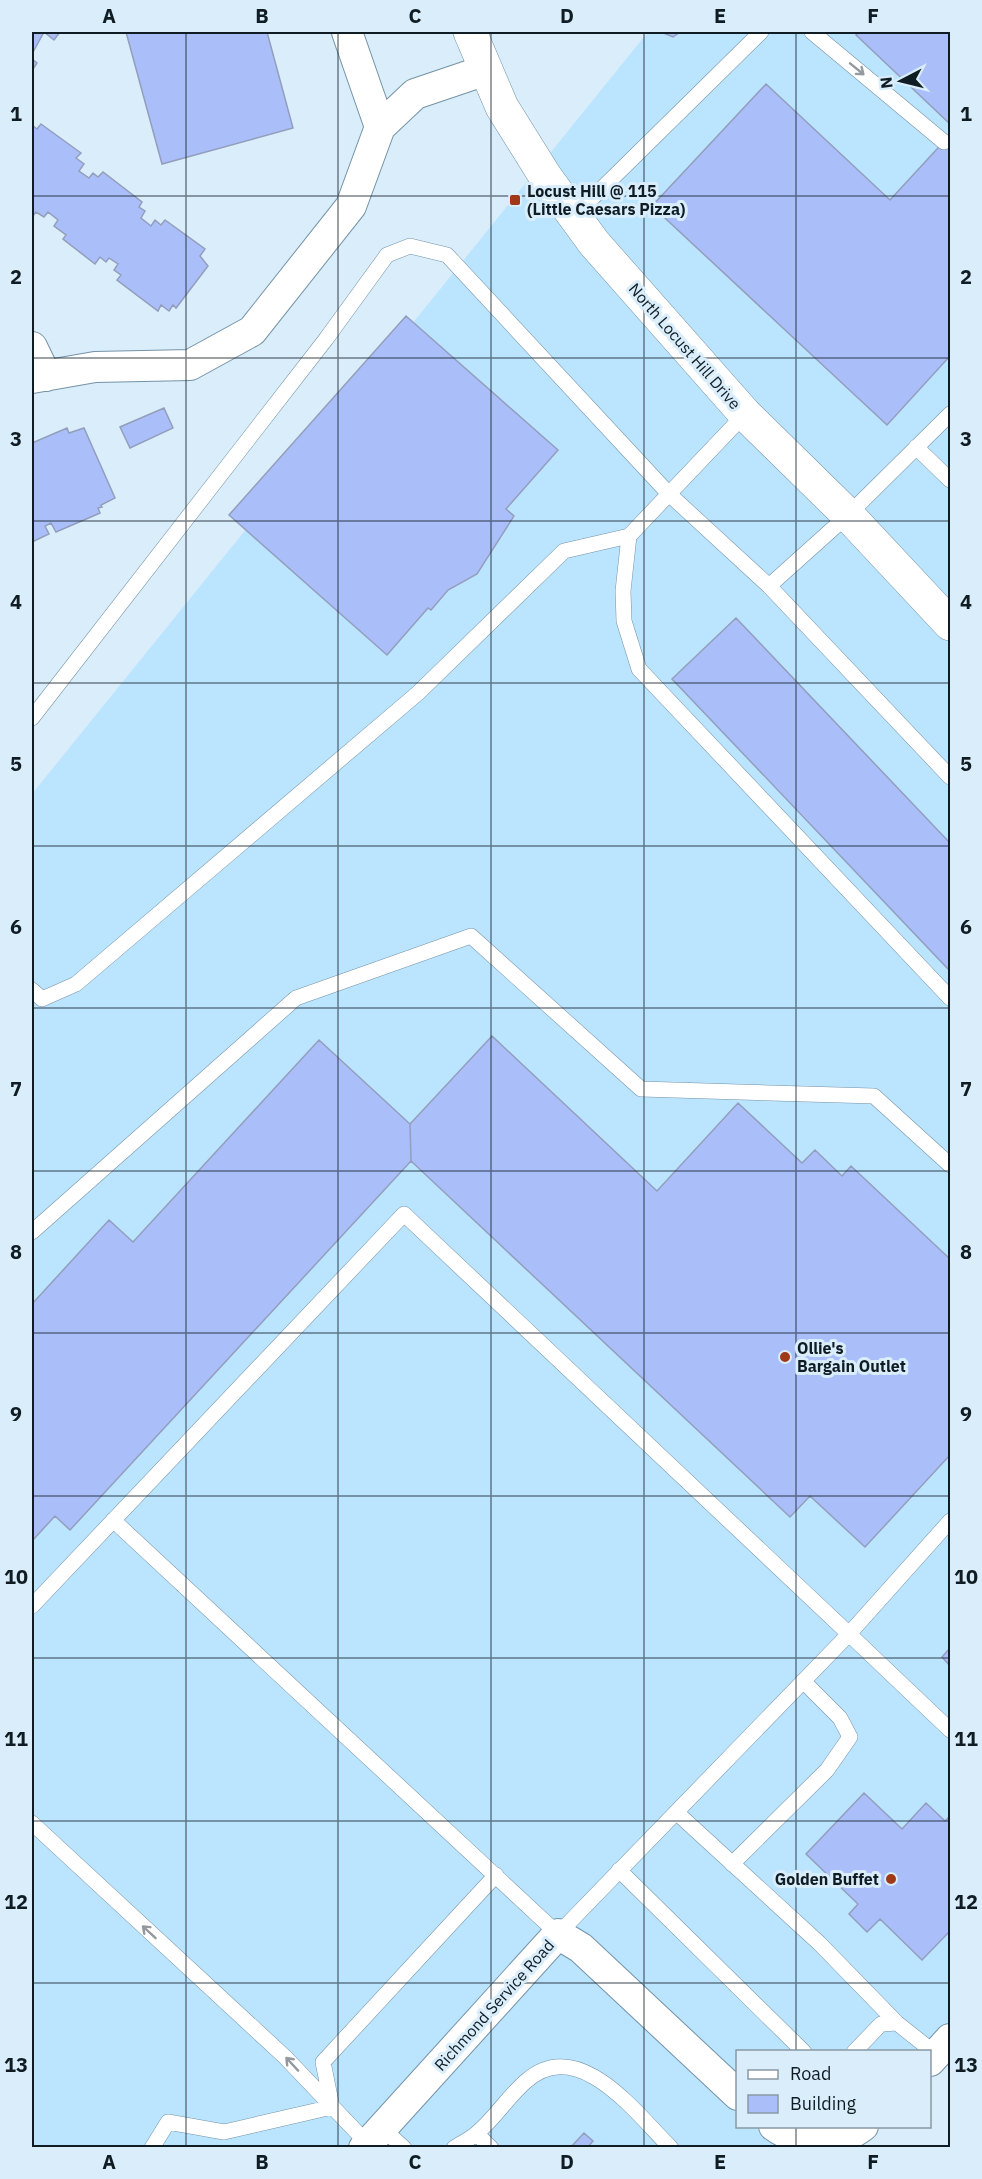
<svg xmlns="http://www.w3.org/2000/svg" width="982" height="2179" viewBox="0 0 982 2179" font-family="'IBM Plex Sans',sans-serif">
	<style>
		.built { fill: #bbe4ff }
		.building { fill: #aabffa; stroke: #939ebc; stroke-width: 1.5 }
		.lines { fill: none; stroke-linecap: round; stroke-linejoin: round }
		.lane-casing { stroke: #7493a7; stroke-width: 16 }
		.street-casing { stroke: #7493a7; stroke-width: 32 }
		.secondary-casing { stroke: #7493a7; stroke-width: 34 }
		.lane { stroke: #fff; stroke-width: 15 }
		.street { stroke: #fff; stroke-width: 30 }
		.secondary { stroke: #fff; stroke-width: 33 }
		.oneway { stroke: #93999c }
		.grid { fill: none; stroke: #101c24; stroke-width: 1.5; stroke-opacity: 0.55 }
		.poi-dot { fill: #a03918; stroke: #d9edfa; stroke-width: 2 }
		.labels { text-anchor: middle; stroke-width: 6; stroke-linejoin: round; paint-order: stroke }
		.poi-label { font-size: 16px; font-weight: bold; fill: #101c24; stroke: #d9edfa; text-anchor: start }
		.street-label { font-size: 16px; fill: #101c24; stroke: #d9edfa }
		.neatline { fill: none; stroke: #101c24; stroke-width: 2 }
		.grid-label { font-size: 20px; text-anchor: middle; font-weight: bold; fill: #101c24 }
	</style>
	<rect width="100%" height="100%" fill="#d9edfa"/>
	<path class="built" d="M648,32h302v1995l-23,24 -189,1v74l115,1 -20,20 -801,1v-1354z"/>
	<path class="building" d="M32,32h28l-6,8 -10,-8 -12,22z
		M126,32h141l26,96 -131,36z
		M661,32h19l-7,5z
		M859,32h91v92l-94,-89z
		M32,59l5,4 -5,8z
		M766,84l124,116 60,-65v221l-63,69 -235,-219z
		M41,124l40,29 -5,5 8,6 -5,7 10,7 4,-5 5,4 5,-5 39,30 -3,5 6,4 -4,7 10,8 4,-6 6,5 4,-5 40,29 -5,7 8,10 -32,42 -3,-3 -4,6 -8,-6 -3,6 -41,-31 4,-5 -7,-5 4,-6 -9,-6 -3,4 -6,-5 -5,7 -32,-25 3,-4 -12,-9 4,-6 -10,-8 -4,5 -8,-5 -4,5v-92l5,4z
		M406,316l152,134 -52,59 8,7 -37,58 -29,16 -17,20 -3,-2 -41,47 -158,-140z
		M164,408l9,20 -43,20 -10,-21z
		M67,428l2,5 15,-5 31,70 -14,7 1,2 -4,1 2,5 -44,19 -5,-9 -6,3 4,8 -17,8v-99z
		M736,618l214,225v128l-278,-292z
		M492,1036l165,155 81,-88 64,60 13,-13 27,26 9,-10 99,93v196l-85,92 -55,-51 -20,21 -379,-356 -1,-37z
		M319,1040l91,84 1,37 -341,369 -15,-14 -23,25v-237l77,-84 24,22z
		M950,1648v18l-8,-9z
		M864,1793l38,36 24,-26 19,18 5,-5v115l-28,29 -42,-41 -13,13 -18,-18 9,-10 -52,-50z
		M584,2133l9,8 -6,7h-17z"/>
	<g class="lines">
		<g class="lane-casing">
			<path id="lane" d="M812,32l132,110
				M574,216l187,-184
				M916,447l34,33
				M629,536l-6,55 1,30 15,48 311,329
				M769,586l79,-71 102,-101
				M32,718l294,-379 61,-84 23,-9 37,9 222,239 100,92 181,191
				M32,990l10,9 34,-15 342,-291 146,-142 65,-15 116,-122
				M32,1232l264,-234 175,-62 170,153 233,7 76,69
				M950,1521l-101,113 101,96
				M32,1606l372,-392 445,420 -291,300 -445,-414
				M676,1812l143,131 78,80
				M32,1823l253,234 83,87
				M732,1864l95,-94 23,-33 -10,-19 -37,-37
				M619,1870l185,182
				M854,2052l27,-28 16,-1 39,31
				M382,2128l22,20
				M477,2134l14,14
				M152,2148l16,-26 56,10 108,-25 -9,-45 173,-187
				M454,2148c7,-5 17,-9 23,-15 18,-15 30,-35 48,-51 53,-48 110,30 146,66"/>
		</g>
		<g class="street-casing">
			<path id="street" d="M347,32l33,95
				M32,347l14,29
				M32,378l63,-11 95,-2 62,-34 99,-125 29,-79 35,-33 71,-24
				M930,2061l20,-22
				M774,2126c23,17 66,19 89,0
				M364,2148l194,-214 23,14 157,147"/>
		</g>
		<g class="secondary-casing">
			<path id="secondary" d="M470,32l32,75 43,69 49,67 151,171 103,101 102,109"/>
		</g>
		<use href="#lane" class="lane"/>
		<use href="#street" class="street"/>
		<use href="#secondary" class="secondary"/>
	</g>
	<defs><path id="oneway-shaft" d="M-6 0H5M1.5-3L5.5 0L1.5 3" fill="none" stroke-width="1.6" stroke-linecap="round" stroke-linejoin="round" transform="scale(1.5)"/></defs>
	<g class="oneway">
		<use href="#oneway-shaft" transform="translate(857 69) rotate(39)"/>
		<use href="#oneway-shaft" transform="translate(149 1932) rotate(-137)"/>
		<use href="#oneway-shaft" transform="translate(292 2064) rotate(-133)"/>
	</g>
	<path class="grid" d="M186,32v2116M338,32v2116M491,32v2116M644,32v2116M796,32v2020M32,196h918M32,358h918M32,521h918M32,683h918M32,846h918M32,1008h918M32,1171h918M32,1333h918M32,1496h918M32,1658h918M32,1821h918M32,1983h918M796,2126v22"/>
	<g class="poi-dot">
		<rect x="509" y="194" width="12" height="12" rx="3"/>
		<circle cx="785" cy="1357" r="6"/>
		<circle cx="891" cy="1879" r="6"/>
	</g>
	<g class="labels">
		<g class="poi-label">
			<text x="527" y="197">Locust Hill @ 115<tspan x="527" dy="18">(Little Caesars Pizza)</tspan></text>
			<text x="797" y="1354">Ollie's<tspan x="797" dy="18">Bargain Outlet</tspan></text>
			<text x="879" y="1885" text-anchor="end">Golden Buffet</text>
		</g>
		<g class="street-label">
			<text transform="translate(685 346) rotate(49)" y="6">North Locust Hill Drive</text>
			<text transform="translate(494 2005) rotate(-48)" y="6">Richmond Service Road</text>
		</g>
	</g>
	<rect width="982" height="2179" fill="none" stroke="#d9edfa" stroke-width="66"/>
	<rect x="736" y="2050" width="195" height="78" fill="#d9edfa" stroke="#8999a4" stroke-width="1.5"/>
	<rect x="748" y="2070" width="30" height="9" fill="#ffffff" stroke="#8999a4" stroke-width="1.5"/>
	<text x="790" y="2080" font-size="18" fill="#101c24">Road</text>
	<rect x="748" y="2095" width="30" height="18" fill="#aabffa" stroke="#8999a4" stroke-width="1.5"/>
	<text x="790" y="2110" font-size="18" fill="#101c24">Building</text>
	<g transform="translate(901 81) rotate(263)" stroke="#d9edfa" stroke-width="4.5" paint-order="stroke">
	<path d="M0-4.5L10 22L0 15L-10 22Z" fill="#101c24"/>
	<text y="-9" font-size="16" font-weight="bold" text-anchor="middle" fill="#101c24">N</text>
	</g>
	<rect x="33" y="33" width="916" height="2113" class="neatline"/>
	<g class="grid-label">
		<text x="109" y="23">A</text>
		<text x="262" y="23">B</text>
		<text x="415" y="23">C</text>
		<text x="567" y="23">D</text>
		<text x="720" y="23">E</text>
		<text x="873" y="23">F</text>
		<text x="16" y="121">1</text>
		<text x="966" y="121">1</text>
		<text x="16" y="284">2</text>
		<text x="966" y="284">2</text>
		<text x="16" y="446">3</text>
		<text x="966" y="446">3</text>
		<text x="16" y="609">4</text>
		<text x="966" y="609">4</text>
		<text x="16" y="771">5</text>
		<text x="966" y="771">5</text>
		<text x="16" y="934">6</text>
		<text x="966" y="934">6</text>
		<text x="16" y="1096">7</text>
		<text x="966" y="1096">7</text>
		<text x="16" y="1259">8</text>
		<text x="966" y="1259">8</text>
		<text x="16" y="1421">9</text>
		<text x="966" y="1421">9</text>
		<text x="16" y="1584">10</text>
		<text x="966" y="1584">10</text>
		<text x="16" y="1746">11</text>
		<text x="966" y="1746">11</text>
		<text x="16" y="1909">12</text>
		<text x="966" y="1909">12</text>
		<text x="16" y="2072">13</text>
		<text x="966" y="2072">13</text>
		<text x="109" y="2169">A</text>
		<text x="262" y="2169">B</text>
		<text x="415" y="2169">C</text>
		<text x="567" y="2169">D</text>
		<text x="720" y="2169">E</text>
		<text x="873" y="2169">F</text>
	</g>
</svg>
